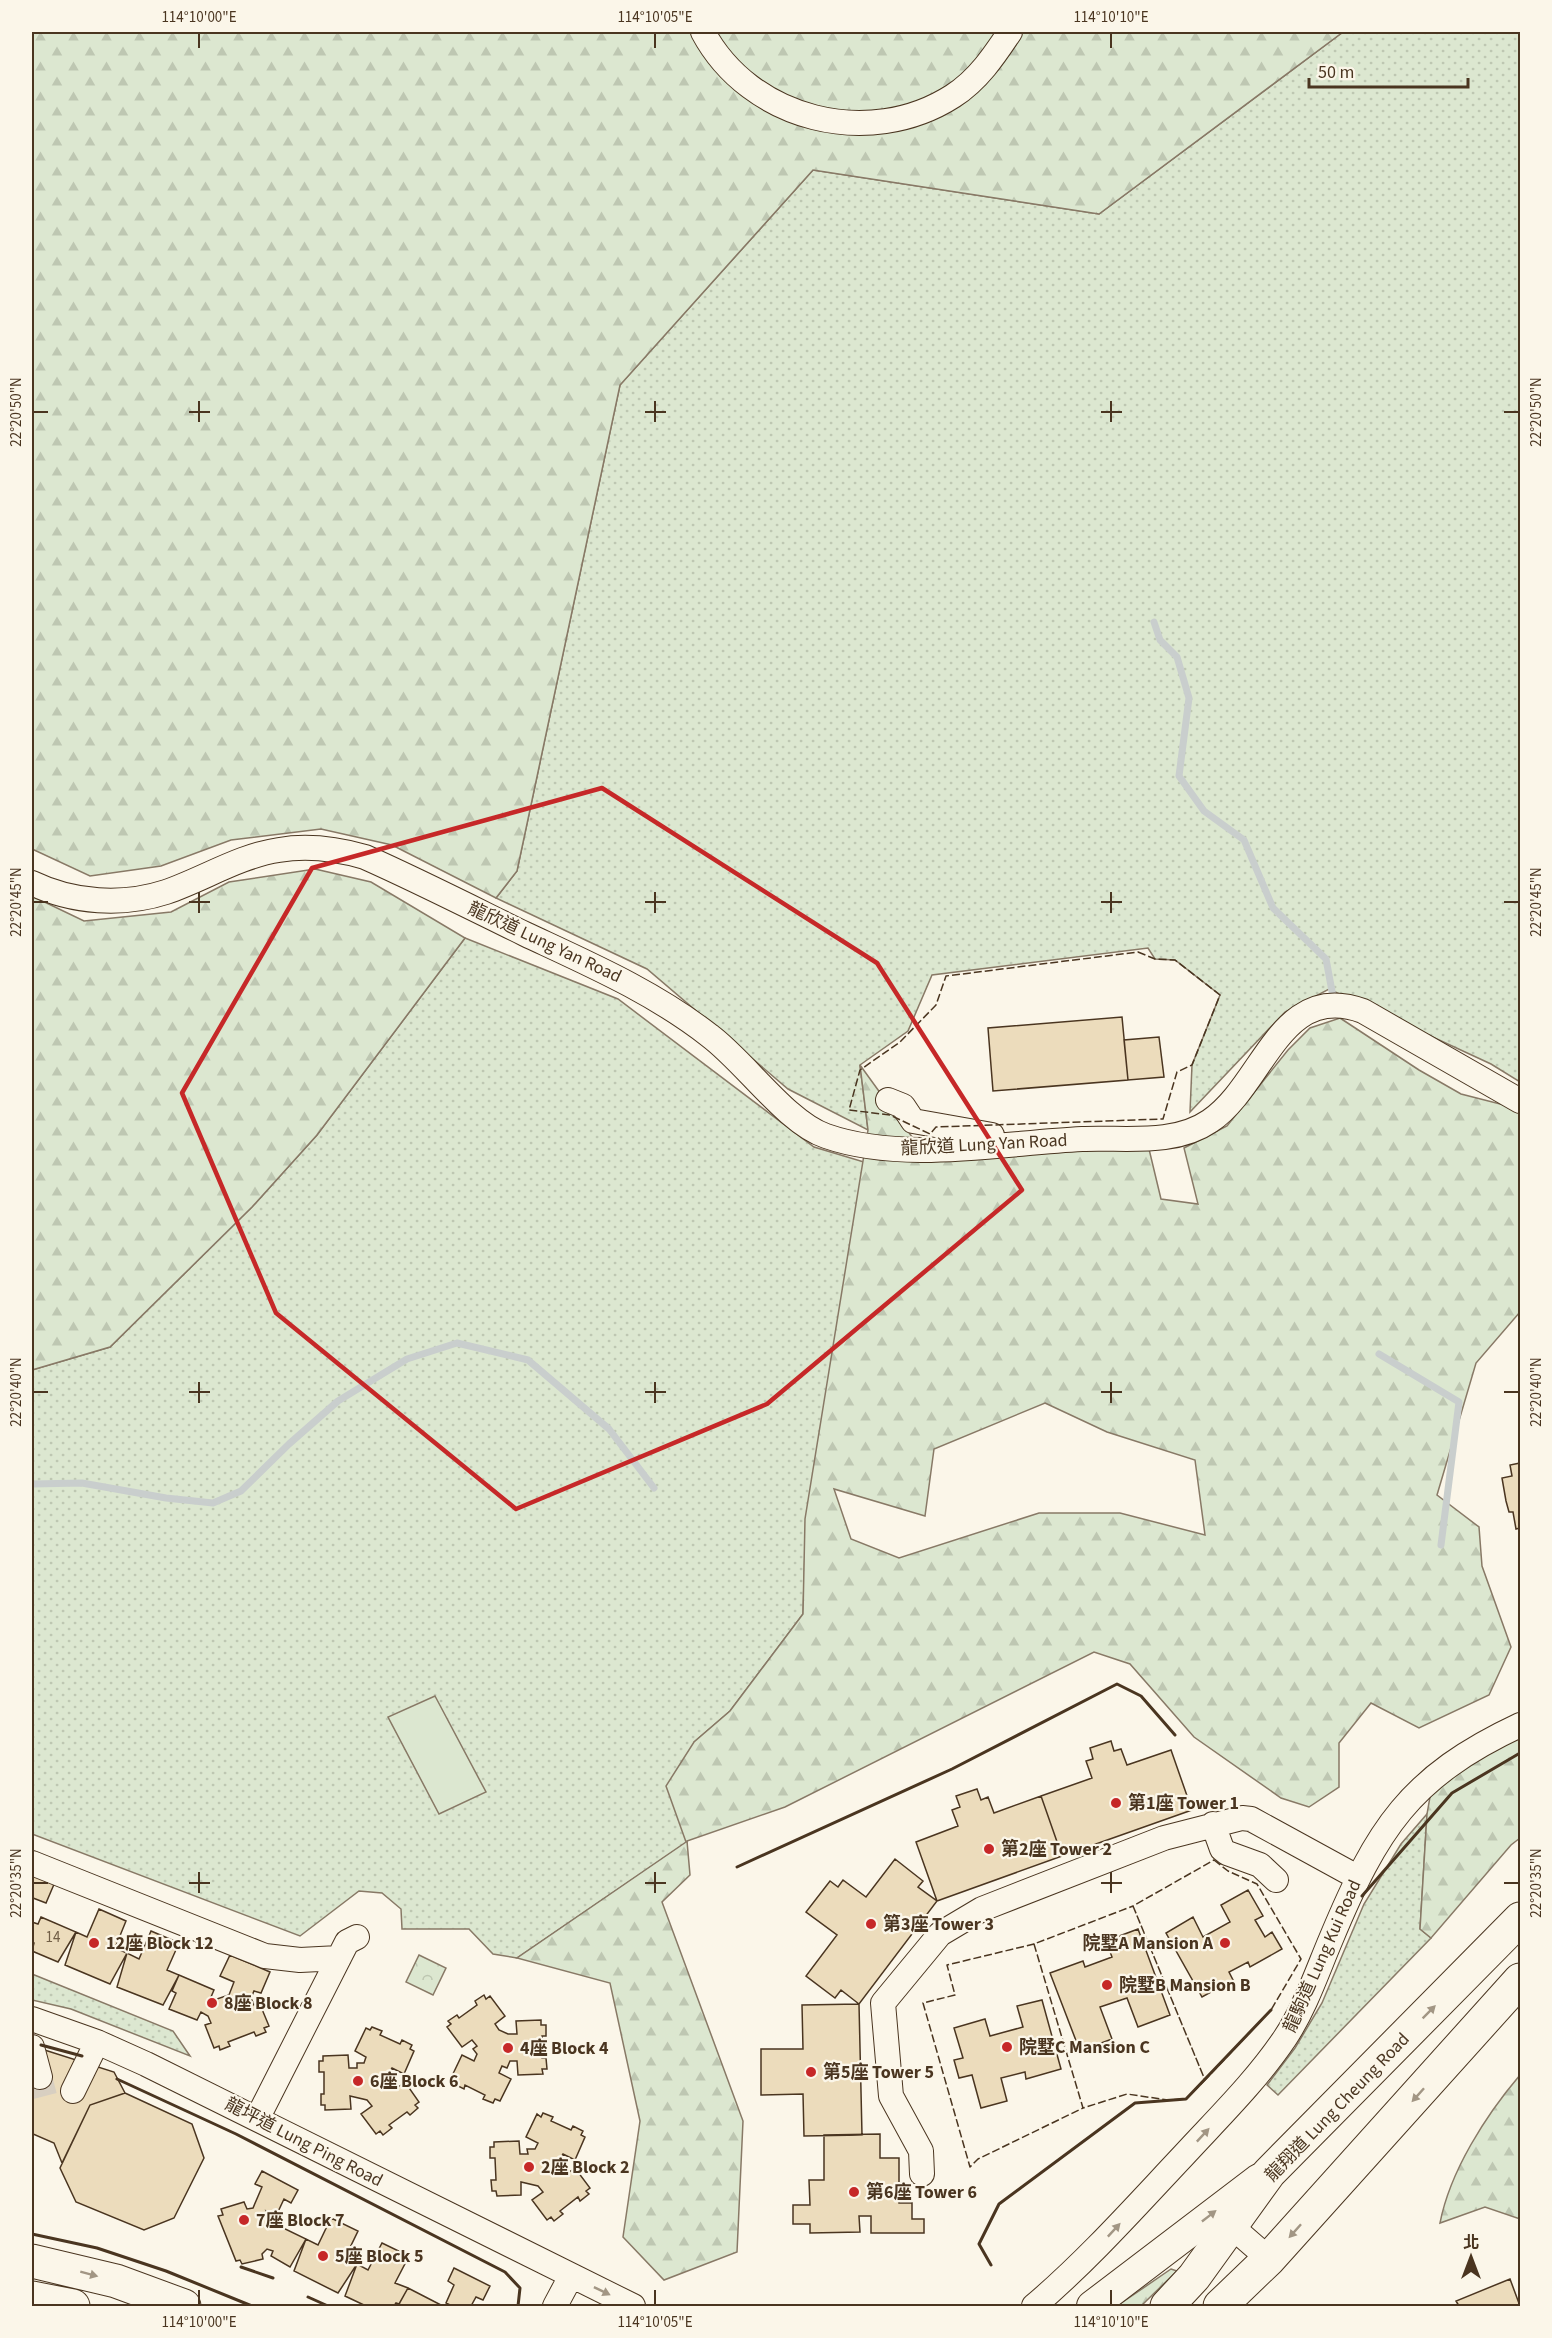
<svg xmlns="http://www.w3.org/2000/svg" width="1552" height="2338" viewBox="0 0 1552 2338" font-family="'Source Sans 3','Noto Sans TC',sans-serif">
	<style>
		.grass { fill: url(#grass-dots); stroke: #887966; stroke-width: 1.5 }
		.forest { fill: url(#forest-firs); stroke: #887966; stroke-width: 1.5; fill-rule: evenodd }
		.park { fill: url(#park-crowns); stroke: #887966; stroke-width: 1.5 }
		.pitch { fill: #dce7d0; stroke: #887966; stroke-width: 1.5 }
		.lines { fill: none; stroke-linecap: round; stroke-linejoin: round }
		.stream { stroke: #c9cecd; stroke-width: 7 }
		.building { fill: #ecdcbc; stroke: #4a3520; stroke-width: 1.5 }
		.minor-tunnel { stroke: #d8cfc1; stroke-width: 24; stroke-dasharray: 24 12; stroke-linecap: butt }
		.minor-casing { stroke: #4a3520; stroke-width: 26 }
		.major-casing { stroke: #4a3520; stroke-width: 32 }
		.highway-casing { stroke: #4a3520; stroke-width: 35 }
		.minor { stroke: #fbf6e9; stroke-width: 24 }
		.major { stroke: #fbf6e9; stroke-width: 30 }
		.highway { stroke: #fbf6e9; stroke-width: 33 }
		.fence { stroke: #4a3520; stroke-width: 1.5; stroke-dasharray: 8 3; stroke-linecap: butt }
		.wall { stroke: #4a3520; stroke-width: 3 }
		.oneway { fill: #a29684 }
		.marked { fill: none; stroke: #c62828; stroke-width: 4.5; stroke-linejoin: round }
		.ticks { fill: none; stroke: #4a3520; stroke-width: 2 }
		.poi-dot { fill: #c62828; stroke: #fbf6e9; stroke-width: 2 }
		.labels { text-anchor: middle; stroke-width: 4.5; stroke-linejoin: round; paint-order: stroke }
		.number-label { font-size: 15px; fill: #725f47 }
		.street-label { font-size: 18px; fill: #4a3520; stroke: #fbf6e9 }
		.poi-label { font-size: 18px; font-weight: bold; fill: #4a3520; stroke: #fbf6e9; text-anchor: start }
		.neatline { fill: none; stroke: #4a3520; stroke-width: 2 }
		.ticks-label { font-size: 15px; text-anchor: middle; fill: #4a3520 }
	</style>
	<defs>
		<pattern id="grass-dots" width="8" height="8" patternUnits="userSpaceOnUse" patternTransform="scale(1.5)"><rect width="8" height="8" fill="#dce7d0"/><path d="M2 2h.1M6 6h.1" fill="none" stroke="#bec7b2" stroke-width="1.8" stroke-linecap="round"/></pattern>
		<pattern id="forest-firs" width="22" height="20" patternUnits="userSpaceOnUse" patternTransform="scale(1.5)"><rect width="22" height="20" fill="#dce7d0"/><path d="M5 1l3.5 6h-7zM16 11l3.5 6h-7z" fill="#bec7b2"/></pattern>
		<pattern id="park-crowns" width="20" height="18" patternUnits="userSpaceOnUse" patternTransform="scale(1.5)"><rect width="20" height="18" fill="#dce7d0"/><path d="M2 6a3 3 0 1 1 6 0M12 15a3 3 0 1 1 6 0" fill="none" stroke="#bec7b2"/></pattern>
	</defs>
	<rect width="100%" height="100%" fill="#fbf6e9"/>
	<path class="grass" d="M1343,32h177v1050l-29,-18 -162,-75 -44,23 -95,100 2,-47 28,-70 -45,-35 -20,-1 -7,-11 -216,27 -24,56 -48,34 8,65 -80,-41 -141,-120 -151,-71 21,-27 103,-486 193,-215 286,44z
		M465,938l153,61 196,148 50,15 -58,357 -3,95 -73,97 -36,31 -7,100 -170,116 -24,-4 -24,-25h-67l-1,-20 -19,-16 -23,-2 -59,45 -268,-102v-464l78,-23 142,-140 65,-72z
		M1427,1814l-7,115 11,9 -153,157 -11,-10 28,-37 27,-45 42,-99 37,-60z
		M32,1974l141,57 17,25 -119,-47 -39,-9z"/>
	<path class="forest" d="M32,32h1311l-244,182 -286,-44 -193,215 -103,486 -21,27 -104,-53 -71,-16 -90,11 -70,26 -71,10 -58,-27z
		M315,869l56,13 94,56 -148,197 -65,72 -142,140 -78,23v-474l52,25 87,-9 58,-30z
		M1340,1018l79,52 42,24 59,15v203l-44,51 -39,132 42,32 3,39 29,81 -22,48 -70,33 -48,-25 -32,40v44l-30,20 -28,-9 -87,-61 -64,-73 -36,-12 -309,155 -98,34 3,34 -28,27 81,219 -6,131 -73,28 -41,-43 17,-116 -30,-138 -93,-25 169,-116 -20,-56 28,-44 36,-31 73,-97 2,-95 63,-389 -8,-65 55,76 234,8 12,50 37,5 -14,-56 43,-22 61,-76 22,-22zM1045,1403l62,29 88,28 10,75 -85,-22h-81l-140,45 -48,-19 -17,-50 91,27 9,-67z
		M1520,1736v102l-9,7 -80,93 -11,-9 7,-115 4,-23 9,-9z
		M1520,2075v144l-35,-12 -45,16c10,-52 46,-108 80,-148z
		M1171,2269l6,2 -36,35h-24z"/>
	<path class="park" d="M419,1955l27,13 -13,27 -27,-13z"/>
	<path class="pitch" d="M435,1696l51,96 -47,22 -51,-97z"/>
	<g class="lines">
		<path class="stream" d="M1154,622l6,18 17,17 12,41 -10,78 25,35 40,29 29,68 53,51 8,43
			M1379,1354l80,48 -18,143
			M32,1484l50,-1 84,15 47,5 28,-12 48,-47 49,-43 69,-42 50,-16 71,17 81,69 45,59"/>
	</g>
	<path class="building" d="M1122,1017l6,63 -135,11 -5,-63z
		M1159,1037l5,40 -36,3 -4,-40z
		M1520,1463v65l-4,1 -3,-17h-4l-3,-11 -4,-23 10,-2 -2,-11z
		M1111,1741l3,10 7,-2 6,16 44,-15 21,60 -130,46 -21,-60 51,-18 -6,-17 7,-2 -3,-11z
		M977,1789l4,11 7,-3 6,16 47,-17 21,60 -125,45 -21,-59 42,-16 -6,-16 8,-3 -4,-11z
		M895,1859l28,22 -5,6 19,14 -78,103 -18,-14 -6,8 -29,-22 31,-41 -31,-23 24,-31 8,6 5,-7 23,17z
		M32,1872l23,10 -9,21 -13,-5 -1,2z
		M1248,1890l15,26 -8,4 10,17 7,-5 10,17 -32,18 -2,-5 -19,10 4,8 -31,17 -36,-64 27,-16 10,20 27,-15 -9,-17z
		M99,1909l27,12 -11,27 12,5 -17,31 -45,-19 11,-33 11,5z
		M41,1917l35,15 -18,30 -26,-11 2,-8 -2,-2v-19l6,2z
		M1138,1929l32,86 -32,12 -11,-29 -27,9 12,32 -32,12 -30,-78 33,-12 2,6 27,-10 -6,-16z
		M151,1931l28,12 -12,27 12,5 -16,30 -46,-18 10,-34 12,6z
		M230,1955l40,17 -9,21 -7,-2 -3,7 3,7 5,-3 10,24 -5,2 2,4 -10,4 -2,-4 -26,10 2,4 -10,4 -1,-4 -5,2 -9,-23 6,-2 -3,-7 -7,-4 -4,8 -28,-11 7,-16 -4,-2 7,-16 35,15 -3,7 6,2 12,-4 5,-13 -14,-6z
		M484,1995l2,4 4,-3 15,20 -10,8 4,6 9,4h9l-1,-13 25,-1v5h5v11h-4v22h4l1,11h-5l1,5 -25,1 -1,-14h-7l-3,7 -5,-2 -3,7 12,6 -11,22 -5,-2 -2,4 -10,-4 2,-4 -20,-10 -1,4 -10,-5 2,-4 -5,-2 11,-23 12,6 3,-7 -4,-5 4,-3 -5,-6 -10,7 -15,-20 4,-3 -3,-3 9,-6 2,3 18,-13 -2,-4z
		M1042,2000l19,69 -35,10 -1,-7 -24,6 6,23 -26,7 -9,-33 -13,3 -5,-18 9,-2 -9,-30 31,-9 5,17 33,-9 -6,-21z
		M859,2004l3,131 -58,1 -1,-42 -42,1v-46h42l-1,-44z
		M372,2027l10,4 -2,4 20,9 2,-4 10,5 -2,4 4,2 -10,23 -12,-6 -4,7 5,4 -4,5 5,6 11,-8 14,20 -4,3 3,3 -8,7 -3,-3 -18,13 3,3 -9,7 -3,-4 -4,3 -15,-20 11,-8 -5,-6 -17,-4 1,13 -26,1v-5h-4v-11h3v-22h-5v-11h4v-5l25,-1 1,13h8v-5h7l2,-6 -11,-6 11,-23 4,2z
		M32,2046l82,26 11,21 -35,12 -28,58 -8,-20 -21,-9 -1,-4z
		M125,2093l67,31 12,34 -30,60 -30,12 -68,-28 -16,-34 30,-63z
		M543,2113l10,4 -2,4 20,9 2,-4 10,5 -2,4 4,2 -10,23 -12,-6 -4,7 5,3 -4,6 5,5 10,-7 15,20 -4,3 3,3 -9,7 -2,-4 -18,14 3,3 -9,7 -3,-4 -4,3 -15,-20 11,-8 -5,-6 -17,-4v13l-24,1 -1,-5h-4l-1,-11h5l-1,-22h-5v-11h4v-5l25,-1 1,13h8l-1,-5h8l3,-6 -12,-6 11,-23 4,3z
		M880,2134v24h19v45h13v16h12v14h-53v-17h-12l1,16 -50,1v-9h-17v-19h17l-1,-25h15v-45z
		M262,2171l36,19 -7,13 -7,-4 -8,17 -10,-5 5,16 2,-4 33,16 -16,28 -19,-11 2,-5 -6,-2 -5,5 1,5 -21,5 -2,-4 -4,1 -18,-45 5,-1 -2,-6 23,-7 3,7 6,-1 9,-21 -7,-3z
		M331,2218l27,13 -13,27 12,6 -19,29 -44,-22 12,-32 12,6z
		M382,2243l27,13 -14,27 13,5 -9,16 -3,-1 -2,3h-28l-21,-10 12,-32 11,6z
		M454,2268l36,18 -7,14 -7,-3 -5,9h-19l-6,-3 8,-18 -6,-4z
		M1510,2279l10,27h-61l-3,-5z
		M408,2288l33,17v1h-38l-4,-2z"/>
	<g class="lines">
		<path class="minor-tunnel" d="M40,2077l5,19"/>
		<g class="minor-casing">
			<path id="minor" d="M703,32c47,88 166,118 250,64 25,-16 41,-40 57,-64
				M32,883c41,20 91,23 134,9 38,-13 73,-36 113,-42 29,-5 58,-1 86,7 54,24 107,51 160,77 64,30 129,58 185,102 35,26 77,87 116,100 77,27 176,7 256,3 42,-2 92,7 128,-18 54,-36 70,-141 153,-110l157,90
				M888,1100l15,6 10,15 79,14
				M1213,1824l9,25 5,4 33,12 16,15
				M32,1863l233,93 35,4 39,-2
				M32,2019l65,23 49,22 487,242
				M32,2047l8,30
				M73,2091l24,-49
				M257,2119l90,-177 10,-5
				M922,2174l-1,-23 -30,-55 -8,-93 57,-69 42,-25 182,-71 78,-20 9,1 106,58
				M1231,2226l38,33
				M555,2306l16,-30
				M1034,2306c54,-46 101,-99 150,-151 35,-38 72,-74 101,-117 20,-30 32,-66 46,-99 46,-110 78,-162 189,-214"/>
		</g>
		<g class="major-casing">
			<path id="major" d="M1092,2306l167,-127"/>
		</g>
		<g class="highway-casing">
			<path id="highway" d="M32,2261l84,20 68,25
				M32,2298l41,8
				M1167,2306l27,-29 75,-104 251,-254
				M1220,2306l49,-47 251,-279"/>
		</g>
		<use href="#minor" class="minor"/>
		<use href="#major" class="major"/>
		<use href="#highway" class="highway"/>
		<path class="fence" d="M1138,952l17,7 20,1 45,35 -28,70 -15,7 -14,47 -227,8 -6,7 -40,-19 -41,-5 11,-40 40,-28 36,-37 10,-29z
			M1214,1860l14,11 29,13 44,75 -30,51 -66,70 -72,-174z
			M1133,1906l72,174 -19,19 -18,1 -41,-6 -44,14 -49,-164z
			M1034,1944l49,164 -105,51 -8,8 -47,-164 32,-8 -8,-30z"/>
		<path class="wall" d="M737,1867l215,-98 165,-85 24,12 34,39
			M1362,1896l90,-103 68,-40
			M41,2045l41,11
			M117,2079l119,55 269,138 15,16 -2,18
			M32,2234l65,14 69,23 86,35
			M991,2265l-12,-21 20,-40 136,-101 51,-4 85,-89
			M241,2267l32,11
			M308,2297l20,9"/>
	</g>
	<defs><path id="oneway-solid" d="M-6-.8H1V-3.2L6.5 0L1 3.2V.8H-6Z" transform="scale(1.5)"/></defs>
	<g class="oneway">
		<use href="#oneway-solid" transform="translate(1429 2012) rotate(-45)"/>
		<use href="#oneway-solid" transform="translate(1418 2095) rotate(132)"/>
		<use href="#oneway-solid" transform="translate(1203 2135) rotate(-47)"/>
		<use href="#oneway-solid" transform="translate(1209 2216) rotate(-38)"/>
		<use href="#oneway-solid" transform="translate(1114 2230) rotate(-47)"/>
		<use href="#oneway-solid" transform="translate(1295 2231) rotate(132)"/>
		<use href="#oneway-solid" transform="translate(89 2274) rotate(15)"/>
		<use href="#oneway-solid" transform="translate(602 2291) rotate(26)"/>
	</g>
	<path class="marked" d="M602,788l275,175 145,227 -255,214 -251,105 -240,-196 -94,-220 130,-225z"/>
	<path class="ticks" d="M199,33v15M655,33v15M1111,33v15M199,401v21M655,401v21M1111,401v21M33,412h15M189,412h21M645,412h21M1101,412h21M1504,412h15M199,892v21M655,892v21M1111,892v21M33,902h15M189,902h21M645,902h21M1101,902h21M1504,902h15M199,1382v21M655,1382v21M1111,1382v21M33,1392h15M189,1392h21M645,1392h21M1101,1392h21M1504,1392h15M199,1872v21M655,1872v21M1111,1872v21M33,1883h15M189,1883h21M645,1883h21M1101,1883h21M1504,1883h15M199,2290v15M655,2290v15M1111,2290v15"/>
	<g class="poi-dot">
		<circle cx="1116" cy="1803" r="6"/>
		<circle cx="989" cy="1849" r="6"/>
		<circle cx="871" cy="1924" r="6"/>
		<circle cx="94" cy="1943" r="6"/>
		<circle cx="1225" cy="1943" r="6"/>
		<circle cx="1107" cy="1985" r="6"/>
		<circle cx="212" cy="2003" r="6"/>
		<circle cx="1007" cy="2047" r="6"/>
		<circle cx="508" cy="2048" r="6"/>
		<circle cx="811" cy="2072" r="6"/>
		<circle cx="358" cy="2081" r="6"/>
		<circle cx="529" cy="2167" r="6"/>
		<circle cx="854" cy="2192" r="6"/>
		<circle cx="244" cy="2220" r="6"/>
		<circle cx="323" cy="2256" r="6"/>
	</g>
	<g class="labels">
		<g class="number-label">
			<text x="53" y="1942">14</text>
		</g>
		<g class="street-label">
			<text transform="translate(545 942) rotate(25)" y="6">龍欣道 Lung Yan Road</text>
			<text transform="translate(984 1144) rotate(-3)" y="6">龍欣道 Lung Yan Road</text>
			<text transform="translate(1322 1956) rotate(-66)" y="6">龍駒道 Lung Kui Road</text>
			<text transform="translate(1337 2107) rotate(-46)" y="6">龍翔道 Lung Cheung Road</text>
			<text transform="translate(304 2142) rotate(27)" y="6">龍坪道 Lung Ping Road</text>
		</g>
		<g class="poi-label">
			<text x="1128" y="1809">第1座 Tower 1</text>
			<text x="1001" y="1855">第2座 Tower 2</text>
			<text x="883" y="1930">第3座 Tower 3</text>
			<text x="106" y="1949">12座 Block 12</text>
			<text x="1213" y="1949" text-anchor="end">院墅A Mansion A</text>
			<text x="1119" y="1991">院墅B Mansion B</text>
			<text x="224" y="2009">8座 Block 8</text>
			<text x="1019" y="2053">院墅C Mansion C</text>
			<text x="520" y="2054">4座 Block 4</text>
			<text x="823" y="2078">第5座 Tower 5</text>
			<text x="370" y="2087">6座 Block 6</text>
			<text x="541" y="2173">2座 Block 2</text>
			<text x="866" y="2198">第6座 Tower 6</text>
			<text x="256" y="2226">7座 Block 7</text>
			<text x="335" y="2262">5座 Block 5</text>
		</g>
	</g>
	<rect width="1552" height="2338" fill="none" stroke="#fbf6e9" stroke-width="66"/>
	<g transform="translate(1471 2257)" stroke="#fbf6e9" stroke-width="4.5" paint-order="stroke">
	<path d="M0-4.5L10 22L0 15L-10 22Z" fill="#4a3520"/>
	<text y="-9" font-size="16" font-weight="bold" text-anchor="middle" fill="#4a3520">北</text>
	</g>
	<path d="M1309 78v9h159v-9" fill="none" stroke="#4a3520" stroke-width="3"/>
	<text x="1318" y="78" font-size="18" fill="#4a3520" stroke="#fbf6e9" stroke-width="4.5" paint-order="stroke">50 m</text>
	<rect x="33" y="33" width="1486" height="2272" class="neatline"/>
	<g class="ticks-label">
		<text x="199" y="22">114°10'00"E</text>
		<text x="655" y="22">114°10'05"E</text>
		<text x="1111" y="22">114°10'10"E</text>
		<text transform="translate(16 412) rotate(-90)" y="5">22°20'50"N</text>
		<text transform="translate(1536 412) rotate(-90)" y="5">22°20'50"N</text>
		<text transform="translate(16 902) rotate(-90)" y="5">22°20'45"N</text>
		<text transform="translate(1536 902) rotate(-90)" y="5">22°20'45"N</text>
		<text transform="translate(16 1392) rotate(-90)" y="5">22°20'40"N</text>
		<text transform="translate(1536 1392) rotate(-90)" y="5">22°20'40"N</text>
		<text transform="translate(16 1883) rotate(-90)" y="5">22°20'35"N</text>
		<text transform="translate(1536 1883) rotate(-90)" y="5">22°20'35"N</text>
		<text x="199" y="2327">114°10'00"E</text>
		<text x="655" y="2327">114°10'05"E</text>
		<text x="1111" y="2327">114°10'10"E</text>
	</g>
</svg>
